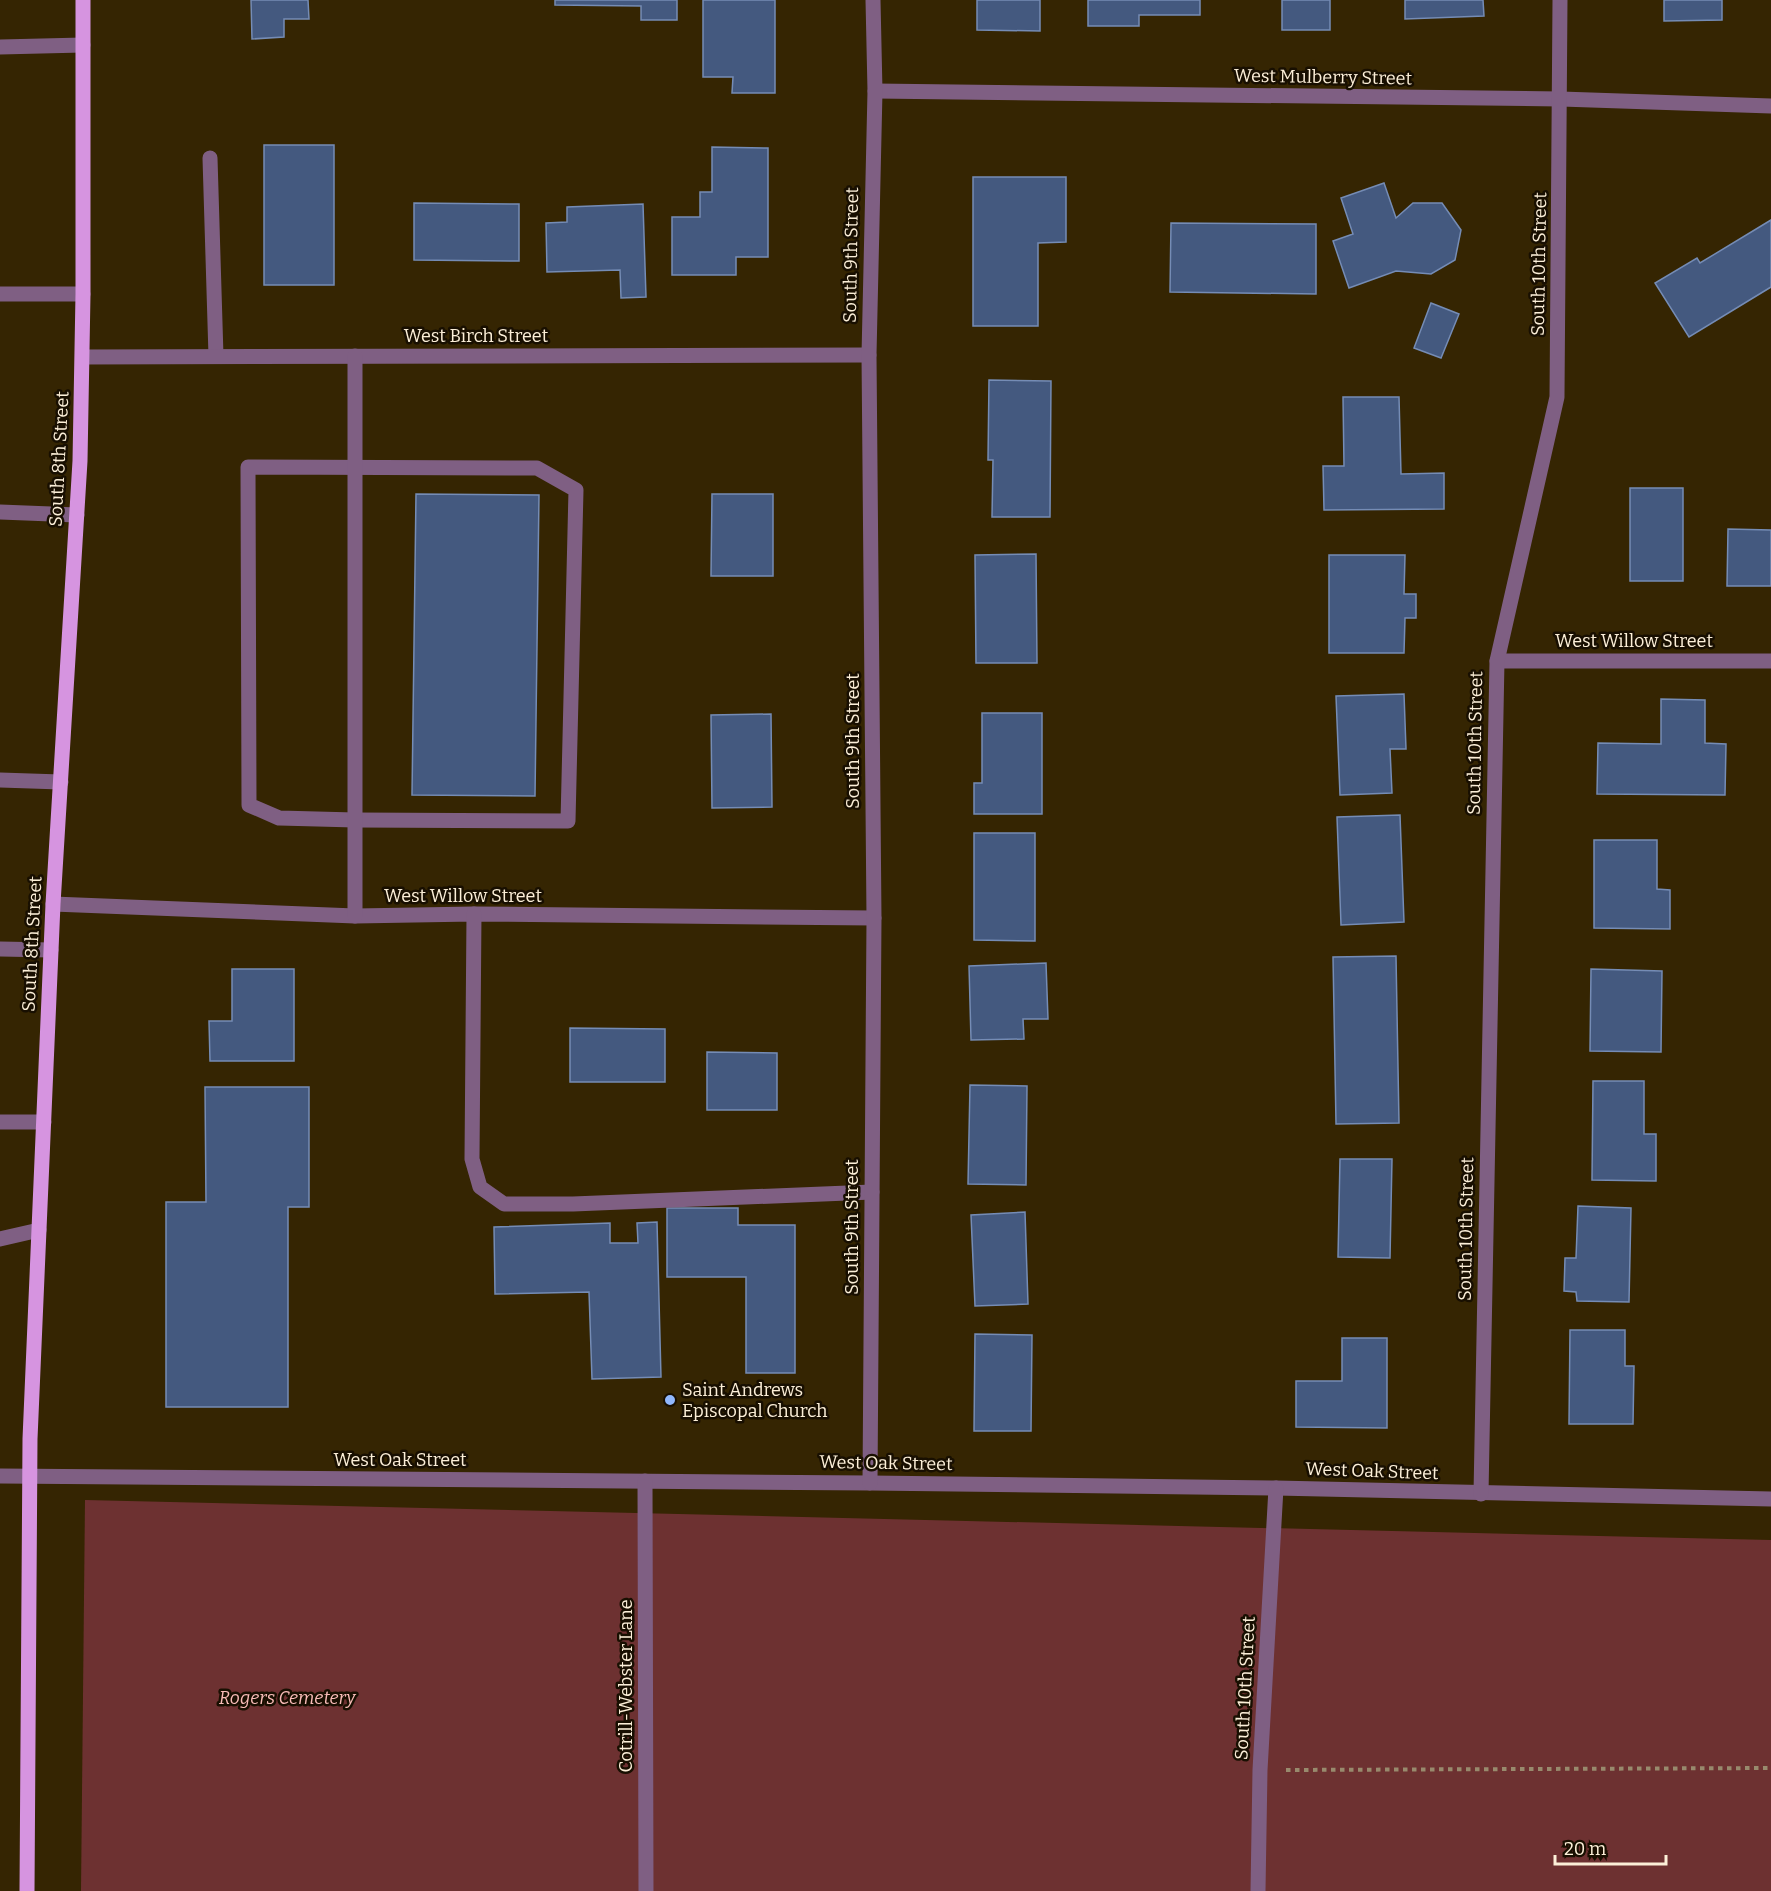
<svg xmlns="http://www.w3.org/2000/svg" width="1771" height="1891" font-family="Bitter,serif">
	<style>
		.green { fill: #6d3131 }
		.building { fill: #44597f; stroke: #758cb5; stroke-width: 1.5 }
		.lines { fill: none; stroke-linecap: round; stroke-linejoin: round }
		.path { stroke: #988a6d; stroke-width: 4; stroke-dasharray: 4.5 4.5; stroke-linecap: butt }
		.minor { stroke: #7f5f83; stroke-width: 15 }
		.major { stroke: #d694e0; stroke-width: 15 }
		.poi-dot { fill: #91b8fd; stroke: #180f01; stroke-width: 2 }
		.labels { text-anchor: middle; stroke-width: 5; stroke-linejoin: round; paint-order: stroke }
		.street-label { font-size: 18px; fill: #fcefd8; stroke: #180f01 }
		.poi-label { font-size: 18px; fill: #fcefd8; stroke: #180f01; text-anchor: start }
		.park-label { font-size: 18px; font-style: italic; fill: #f9bcb8; stroke: #180f01 }
	</style>
	<rect width="100%" height="100%" fill="#352502"/>
	<polygon class="green" points="85,1500 1771,1540 1771,1891 81,1891"/>
	<g class="building">
		<polygon points="251,0 308,0 309,19 284,19 284,37 252,39"/>
		<polygon points="555,0 677,0 677,20 641,20 641,6 555,5"/>
		<polygon points="703,0 775,0 775,93 732,93 733,77 703,77"/>
		<polygon points="977,0 1040,0 1040,31 977,30"/>
		<polygon points="1088,0 1200,0 1200,15 1139,15 1139,26 1088,26"/>
		<rect x="1282" y="0" width="48" height="30"/>
		<polygon points="1405,0 1483,0 1484,16 1405,19"/>
		<polygon points="1664,0 1722,0 1722,20 1664,21"/>
		<rect x="264" y="145" width="70" height="140"/>
		<polygon points="712,147 768,148 768,257 736,257 736,275 672,275 672,217 700,217 700,192 712,192"/>
		<polygon points="973,177 1066,177 1066,242 1038,243 1038,326 973,326"/>
		<polygon points="1384,183 1396,218 1413,203 1442,203 1461,230 1455,260 1431,274 1396,271 1349,288 1333,241 1353,234 1341,198"/>
		<polygon points="414,203 519,204 519,261 414,260"/>
		<polygon points="643,204 646,297 621,298 620,270 547,272 546,223 567,222 567,207"/>
		<polygon points="1771,220 1771,287 1689,337 1655,283 1697,258 1700,263"/>
		<polygon points="1171,223 1316,224 1316,294 1170,292"/>
		<polygon points="1431,303 1459,314 1441,358 1414,348"/>
		<polygon points="989,380 1051,381 1050,517 992,517 993,460 988,460"/>
		<polygon points="1343,397 1399,397 1401,474 1444,473 1444,509 1324,510 1323,466 1344,466"/>
		<rect x="1630" y="488" width="53" height="93"/>
		<polygon points="416,494 539,495 535,796 412,795"/>
		<polygon points="712,494 773,494 773,576 711,576"/>
		<polygon points="1728,529 1771,530 1771,586 1727,586"/>
		<polygon points="1036,554 1037,663 976,663 975,555"/>
		<polygon points="1329,555 1405,555 1404,594 1416,594 1416,618 1405,618 1404,653 1329,653"/>
		<polygon points="1404,694 1406,749 1390,749 1392,793 1340,795 1336,696"/>
		<polygon points="1661,699 1705,700 1705,743 1726,744 1725,795 1597,794 1598,743 1661,744"/>
		<polygon points="982,713 1042,713 1042,814 974,814 974,783 982,783"/>
		<polygon points="771,714 772,807 712,808 711,715"/>
		<polygon points="1400,815 1404,922 1341,925 1337,817"/>
		<polygon points="974,833 1035,833 1035,941 974,940"/>
		<polygon points="1594,840 1657,840 1657,889 1670,890 1670,929 1594,928"/>
		<polygon points="1396,956 1399,1123 1336,1124 1333,957"/>
		<polygon points="1046,963 1048,1019 1023,1019 1024,1039 971,1040 969,966"/>
		<polygon points="232,969 294,969 294,1061 210,1061 209,1021 232,1021"/>
		<polygon points="1591,969 1662,971 1661,1052 1590,1051"/>
		<polygon points="570,1028 665,1029 665,1082 570,1082"/>
		<polygon points="707,1052 777,1053 777,1110 707,1110"/>
		<polygon points="1593,1081 1644,1081 1644,1134 1656,1134 1656,1181 1592,1180"/>
		<polygon points="970,1085 1027,1086 1026,1185 968,1184"/>
		<polygon points="205,1087 309,1087 309,1207 288,1207 288,1407 166,1407 166,1202 206,1202"/>
		<polygon points="1340,1159 1392,1159 1390,1258 1338,1257"/>
		<polygon points="1578,1206 1631,1208 1629,1302 1577,1301 1576,1292 1564,1291 1565,1258 1576,1258"/>
		<polygon points="667,1208 738,1208 738,1225 795,1225 795,1373 746,1373 746,1277 667,1277"/>
		<polygon points="1025,1212 1028,1304 975,1306 971,1215"/>
		<polygon points="657,1222 661,1377 592,1379 589,1292 495,1294 494,1227 610,1223 610,1243 638,1243 637,1223"/>
		<polygon points="1570,1330 1625,1330 1625,1366 1634,1366 1633,1424 1569,1424"/>
		<polygon points="975,1334 1032,1335 1031,1431 974,1431"/>
		<polygon points="1342,1338 1387,1338 1387,1428 1296,1427 1296,1381 1342,1381"/>
	</g>
	<g class="lines">
		<polyline class="path" points="1286,1770 1771,1768"/>
		<g class="minor">
			<polyline points="0,47 83,45"/>
			<polyline points="875,91 1561,99 1771,106"/>
			<polyline points="210,158 216,356"/>
			<polyline points="0,294 83,294"/>
			<polyline points="83,357 869,355"/>
			<polygon points="248,467 537,468 576,490 568,821 355,820 279,818 249,805"/>
			<polyline points="0,512 77,515"/>
			<polyline points="1497,661 1771,661"/>
			<polyline points="0,780 61,782"/>
			<polyline points="53,904 355,916 474,914 874,918"/>
			<polyline points="474,914 472,1159 480,1187 504,1204 573,1204 872,1192"/>
			<polyline points="355,916 355,356"/>
			<polyline points="0,949 51,950"/>
			<polyline points="0,1122 44,1122"/>
			<polyline points="0,1239 39,1230"/>
			<polyline points="0,1476 870,1483 1276,1488 1771,1499"/>
			<polyline points="645,1481 646,1891"/>
			<polyline points="870,1483 874,918 869,355 875,91 873,0"/>
			<polyline points="1481,1494 1497,661 1557,397 1560,0"/>
			<polyline points="1258,1891 1260,1770 1276,1488"/>
		</g>
		<polyline class="major" points="27,1891 30,1439 53,904 80,461 83,294 83,0"/>
	</g>
	<circle class="poi-dot" cx="670" cy="1400" r="6"/>
	<g class="labels">
		<g class="street-label">
			<text transform="translate(1323 77) rotate(1)" y="6">West Mulberry Street</text>
			<text transform="translate(851 255) rotate(-89)" y="6">South 9th Street</text>
			<text transform="translate(1539 264) rotate(-89)" y="6">South 10th Street</text>
			<text x="476" y="342">West Birch Street</text>
			<text transform="translate(59 459) rotate(-87)" y="6">South 8th Street</text>
			<text x="1634" y="647">West Willow Street</text>
			<text transform="translate(853 741) rotate(-90)" y="6">South 9th Street</text>
			<text transform="translate(1475 743) rotate(-89)" y="6">South 10th Street</text>
			<text x="463" y="902">West Willow Street</text>
			<text transform="translate(32 944) rotate(-87)" y="6">South 8th Street</text>
			<text transform="translate(852 1227) rotate(-90)" y="6">South 9th Street</text>
			<text transform="translate(1466 1229) rotate(-89)" y="6">South 10th Street</text>
			<text x="400" y="1466">West Oak Street</text>
			<text transform="translate(886 1463) rotate(1)" y="6">West Oak Street</text>
			<text transform="translate(1372 1471) rotate(2)" y="6">West Oak Street</text>
			<text transform="translate(626 1686) rotate(-90)" y="6">Cotrill-Webster Lane</text>
			<text transform="translate(1245 1688) rotate(-87)" y="6">South 10th Street</text>
		</g>
		<g class="poi-label">
			<text x="682" y="1396">Saint Andrews<tspan x="682" dy="21">Episcopal Church</tspan></text>
		</g>
		<g class="park-label">
			<text x="287" y="1704">Rogers Cemetery</text>
		</g>
	</g>
	<path d="M1555 1855v9h111v-9" fill="none" stroke="#fcefd8" stroke-width="3"/>
	<text x="1564" y="1855" font-size="18" fill="#fcefd8" stroke="#180f01" stroke-width="4.5" paint-order="stroke">20 m</text>
</svg>
